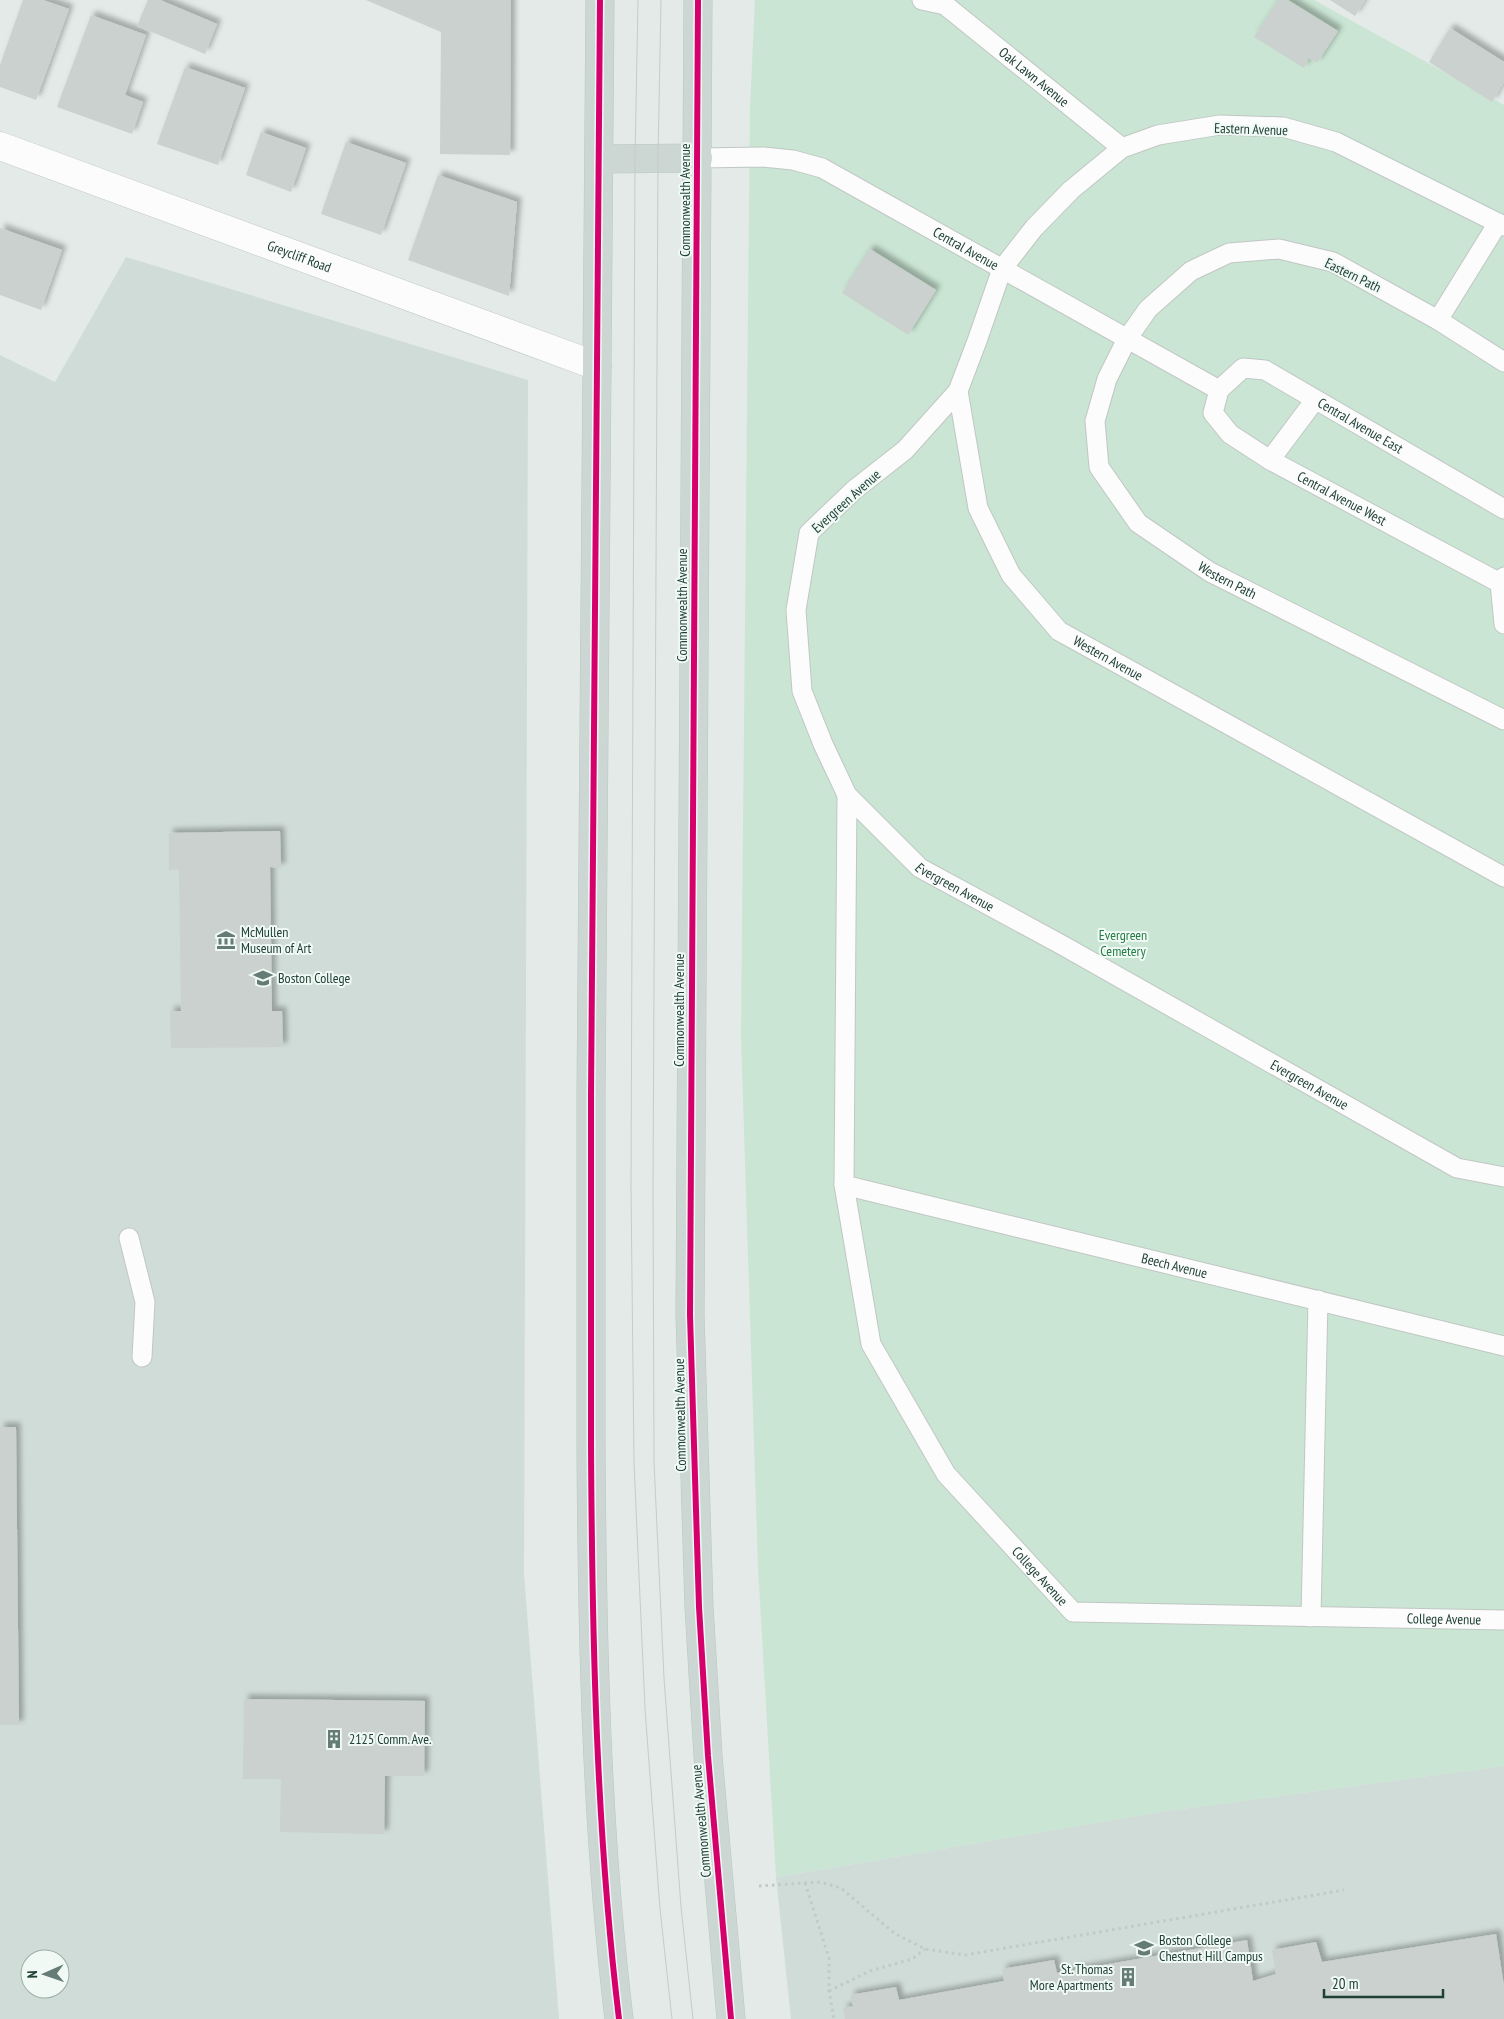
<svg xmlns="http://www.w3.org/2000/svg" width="1504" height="2019" font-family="'PT Sans Narrow',sans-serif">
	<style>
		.built { fill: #d0dcd7; fill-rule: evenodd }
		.green { fill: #cae5d3 }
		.building { fill: #cad1ce; filter: url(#shadow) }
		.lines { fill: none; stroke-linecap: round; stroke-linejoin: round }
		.lane-casing { stroke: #c0c7c4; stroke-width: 21 }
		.street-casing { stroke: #c0c7c4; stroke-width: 29 }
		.primary-casing { stroke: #bbc7c3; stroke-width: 29 }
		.path { stroke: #c0cac7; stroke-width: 3; stroke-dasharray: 2.5 4; stroke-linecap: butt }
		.lane { stroke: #fbfcfb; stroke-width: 19 }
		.street { stroke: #fbfcfb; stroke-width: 28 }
		.primary { stroke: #ccd6d3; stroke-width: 28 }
		.tram { stroke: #c7cbca; stroke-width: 1 }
		.cycleway-casing { stroke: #f1f9f5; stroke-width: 9 }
		.cycleway { stroke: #d6006c; stroke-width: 6 }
		.labels { text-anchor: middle; stroke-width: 4; stroke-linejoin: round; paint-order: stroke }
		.street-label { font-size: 14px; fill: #1f4037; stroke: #f1f9f5 }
		.poi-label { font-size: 14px; fill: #1f4037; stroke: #f1f9f5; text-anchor: start }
		.park-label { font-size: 14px; fill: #247c46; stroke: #f1f9f5 }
	</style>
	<defs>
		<filter id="shadow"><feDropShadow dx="4.5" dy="-4.5" stdDeviation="2.5" flood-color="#0004"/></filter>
	</defs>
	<rect width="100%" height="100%" fill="#e3eae7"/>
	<g class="built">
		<path d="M126 257 528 380 524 1574 559 2019H0V355L55 382ZM30 1959H60V1989H30Z"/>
		<polygon points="1504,1766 1504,2019 791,2019 776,1877 1167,1811"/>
	</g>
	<polygon class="green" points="755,0 1314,0 1504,105 1504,1766 1167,1811 776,1877 758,1567 741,1035 750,108"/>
	<g class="building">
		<polygon points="23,0 43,0 69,9 36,100 0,87 0,65"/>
		<polygon points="148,0 160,0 217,24 205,54 137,26"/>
		<polygon points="366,0 511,0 510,155 440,154 441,32"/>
		<polygon points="1278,0 1288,0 1338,31 1317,63 1309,58 1304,68 1254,37"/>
		<polygon points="1330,0 1365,0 1355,16"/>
		<polygon points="91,15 146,35 125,95 143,102 132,134 57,107"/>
		<polygon points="1450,28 1504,62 1504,82 1492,102 1429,62"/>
		<polygon points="185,67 245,88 218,165 157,144"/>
		<polygon points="261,132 306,148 291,192 246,175"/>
		<polygon points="346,142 406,163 381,235 321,214"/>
		<polygon points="438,175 517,202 509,296 408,260"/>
		<polygon points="0,228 62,250 41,310 0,295"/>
		<polygon points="870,249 936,290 908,335 842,293"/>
		<polygon points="280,831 281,868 270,867 272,1011 282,1011 283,1047 171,1048 170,1011 181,1011 179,869 169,870 169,833"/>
		<polygon points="0,1427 16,1427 19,1725 0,1725"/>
		<polygon points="244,1699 425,1701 424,1776 385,1776 384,1834 280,1832 281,1779 243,1779"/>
		<polygon points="1496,1934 1504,1986 1504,2019 845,2019 843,2008 853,2006 850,1995 896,1987 899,2000 1004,1981 1002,1969 1054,1960 1057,1973 1247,1940 1253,1981 1276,1974 1272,1950 1316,1942 1322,1962"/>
	</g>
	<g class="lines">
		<g class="lane-casing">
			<g id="lane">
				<path id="s1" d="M922 0 945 5 1122 148"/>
				<path id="s2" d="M698 158 763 157 793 160 822 168 1219 390"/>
				<path id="s3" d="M1504 226 1336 142 1283 127 1220 125 1158 135 1122 148 1071 190 1034 228 1002 269 977 341 958 391 978 508 1011 575 1059 631 1504 877"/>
				<polyline points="1438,320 1498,223"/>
				<path id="s4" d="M1504 362 1438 320 1333 262 1279 249 1229 253 1191 271 1148 309 1127 339 1107 379 1095 421 1099 467 1138 523 1210 572 1504 720"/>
				<path id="s5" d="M1219 390 1213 413 1230 434 1270 460 1500 583"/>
				<path id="s6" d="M1219 390 1243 368 1265 370 1504 509"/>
				<path id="s7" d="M958 391 905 450 854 490 809 533 796 610 802 691 823 744 847 795 920 868 1062 945 1457 1168 1504 1177"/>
				<polyline points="1270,460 1315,400"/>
				<polyline points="1504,577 1500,583 1504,624"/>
				<path id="s8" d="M847 795 844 1185 871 1344 946 1474 1073 1612 1504 1620"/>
				<path id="s9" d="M844 1185 1504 1346"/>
				<polyline points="129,1238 145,1302 142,1357"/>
				<polyline points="1311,1617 1318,1300"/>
			</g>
		</g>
		<g class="street-casing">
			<g id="street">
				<path id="s10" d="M0 146 597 366"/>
			</g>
		</g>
		<g class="primary-casing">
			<g id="primary">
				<path d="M600 0C597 365 594 731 591 1096 591 1211 591 1326 591 1441 592 1634 596 1828 619 2019"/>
				<polyline points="698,0 690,1315 699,1607 708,1756 731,2019"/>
				<polyline points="599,159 698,158"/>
			</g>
		</g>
		<g class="path">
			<polyline points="805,1883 829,1958 829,1991 834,2019"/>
			<polyline points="759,1886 820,1882 841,1888 894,1933 925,1949 965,1955 1344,1890"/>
			<polyline points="829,1991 870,1971 912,1959 925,1949"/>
		</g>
		<use href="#lane" class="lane"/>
		<use href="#street" class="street"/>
		<use href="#primary" class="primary"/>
		<g class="tram">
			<polyline points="638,0 635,158 631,1187 634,1463 645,1709 660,1909 672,2019"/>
			<polyline points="661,0 658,158 653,1189 654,1462 664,1678 681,1907 693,2019"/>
		</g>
		<g class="cycleway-casing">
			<g id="cycleway">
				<path d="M600 0C597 365 594 731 591 1096 591 1211 591 1326 591 1441 592 1634 596 1828 619 2019"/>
				<polyline points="698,0 690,1315 699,1607 708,1756 731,2019"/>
			</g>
		</g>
		<use href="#cycleway" class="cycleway"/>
	</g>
	<defs>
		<g id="museum-bare" transform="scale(1.5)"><path d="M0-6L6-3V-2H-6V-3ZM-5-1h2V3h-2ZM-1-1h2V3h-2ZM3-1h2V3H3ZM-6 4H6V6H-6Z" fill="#647c75" stroke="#f1f9f5" stroke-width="2.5" paint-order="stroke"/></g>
		<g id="university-bare" transform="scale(1.5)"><path d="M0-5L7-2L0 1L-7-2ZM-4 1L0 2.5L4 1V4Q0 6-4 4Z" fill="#647c75" stroke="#f1f9f5" stroke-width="2.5" paint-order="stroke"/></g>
		<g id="building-bare" transform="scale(1.5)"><path d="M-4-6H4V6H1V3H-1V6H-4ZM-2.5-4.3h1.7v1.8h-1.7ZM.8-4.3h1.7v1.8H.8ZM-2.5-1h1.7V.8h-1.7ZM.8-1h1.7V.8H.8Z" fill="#647c75" stroke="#f1f9f5" stroke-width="2.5" paint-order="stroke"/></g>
	</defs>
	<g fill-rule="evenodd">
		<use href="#museum-bare" x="226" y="940"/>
		<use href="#university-bare" x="263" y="978"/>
		<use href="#building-bare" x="334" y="1739"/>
		<use href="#university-bare" x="1144" y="1948"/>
		<use href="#building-bare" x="1128" y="1977"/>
	</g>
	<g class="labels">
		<g class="street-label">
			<text dy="5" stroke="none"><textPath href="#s1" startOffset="138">Oak Lawn Avenue</textPath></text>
			<text transform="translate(1251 129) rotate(2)" y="5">Eastern Avenue</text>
			<text transform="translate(685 200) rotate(-90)" y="5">Commonwealth Avenue</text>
			<text dy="5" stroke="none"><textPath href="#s2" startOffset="290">Central Avenue</textPath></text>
			<text dy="5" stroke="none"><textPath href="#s10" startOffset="319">Greycliff Road</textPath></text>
			<text transform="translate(1353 275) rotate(26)" y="5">Eastern Path</text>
			<text dy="5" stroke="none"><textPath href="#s6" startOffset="165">Central Avenue East</textPath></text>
			<text dy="5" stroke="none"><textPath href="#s5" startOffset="180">Central Avenue West</textPath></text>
			<text transform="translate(846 501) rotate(-42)" y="5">Evergreen Avenue</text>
			<text dy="5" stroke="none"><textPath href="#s4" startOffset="749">Western Path</textPath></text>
			<text transform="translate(682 605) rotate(-90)" y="5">Commonwealth Avenue</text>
			<text dy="5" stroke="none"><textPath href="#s3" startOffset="1031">Western Avenue</textPath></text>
			<text dy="5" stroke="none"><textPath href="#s7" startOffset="622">Evergreen Avenue</textPath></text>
			<text transform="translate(679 1010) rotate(-90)" y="5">Commonwealth Avenue</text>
			<text dy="5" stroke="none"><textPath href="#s7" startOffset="1028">Evergreen Avenue</textPath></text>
			<text dy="5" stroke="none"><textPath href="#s9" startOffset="340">Beech Avenue</textPath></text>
			<text transform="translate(680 1415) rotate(-91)" y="5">Commonwealth Avenue</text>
			<text dy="5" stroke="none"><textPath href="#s8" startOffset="840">College Avenue</textPath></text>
			<text dy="5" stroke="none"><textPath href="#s8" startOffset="1260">College Avenue</textPath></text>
			<text transform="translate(701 1821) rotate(-95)" y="5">Commonwealth Avenue</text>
		</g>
		<g class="poi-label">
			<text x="241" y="937">McMullen<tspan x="241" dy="16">Museum of Art</tspan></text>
			<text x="278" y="983">Boston College</text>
			<text x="349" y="1744">2125 Comm. Ave.</text>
			<text x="1159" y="1945">Boston College<tspan x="1159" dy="16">Chestnut Hill Campus</tspan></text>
			<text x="1113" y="1974" text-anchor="end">St. Thomas<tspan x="1113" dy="16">More Apartments</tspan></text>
		</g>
		<g class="park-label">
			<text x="1123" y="940">Evergreen<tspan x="1123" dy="16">Cemetery</tspan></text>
		</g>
	</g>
	<g transform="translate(45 1974) rotate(268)"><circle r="24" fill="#f1f9f5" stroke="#9dafa9"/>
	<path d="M0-4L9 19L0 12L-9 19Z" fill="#647c75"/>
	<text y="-8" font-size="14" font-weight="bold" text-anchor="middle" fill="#1f4037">N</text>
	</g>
	<path d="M1324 1989v8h119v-8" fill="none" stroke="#1f4037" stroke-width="2.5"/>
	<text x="1332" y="1989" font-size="15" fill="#1f4037" stroke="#f1f9f5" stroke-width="4" paint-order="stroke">20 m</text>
</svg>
